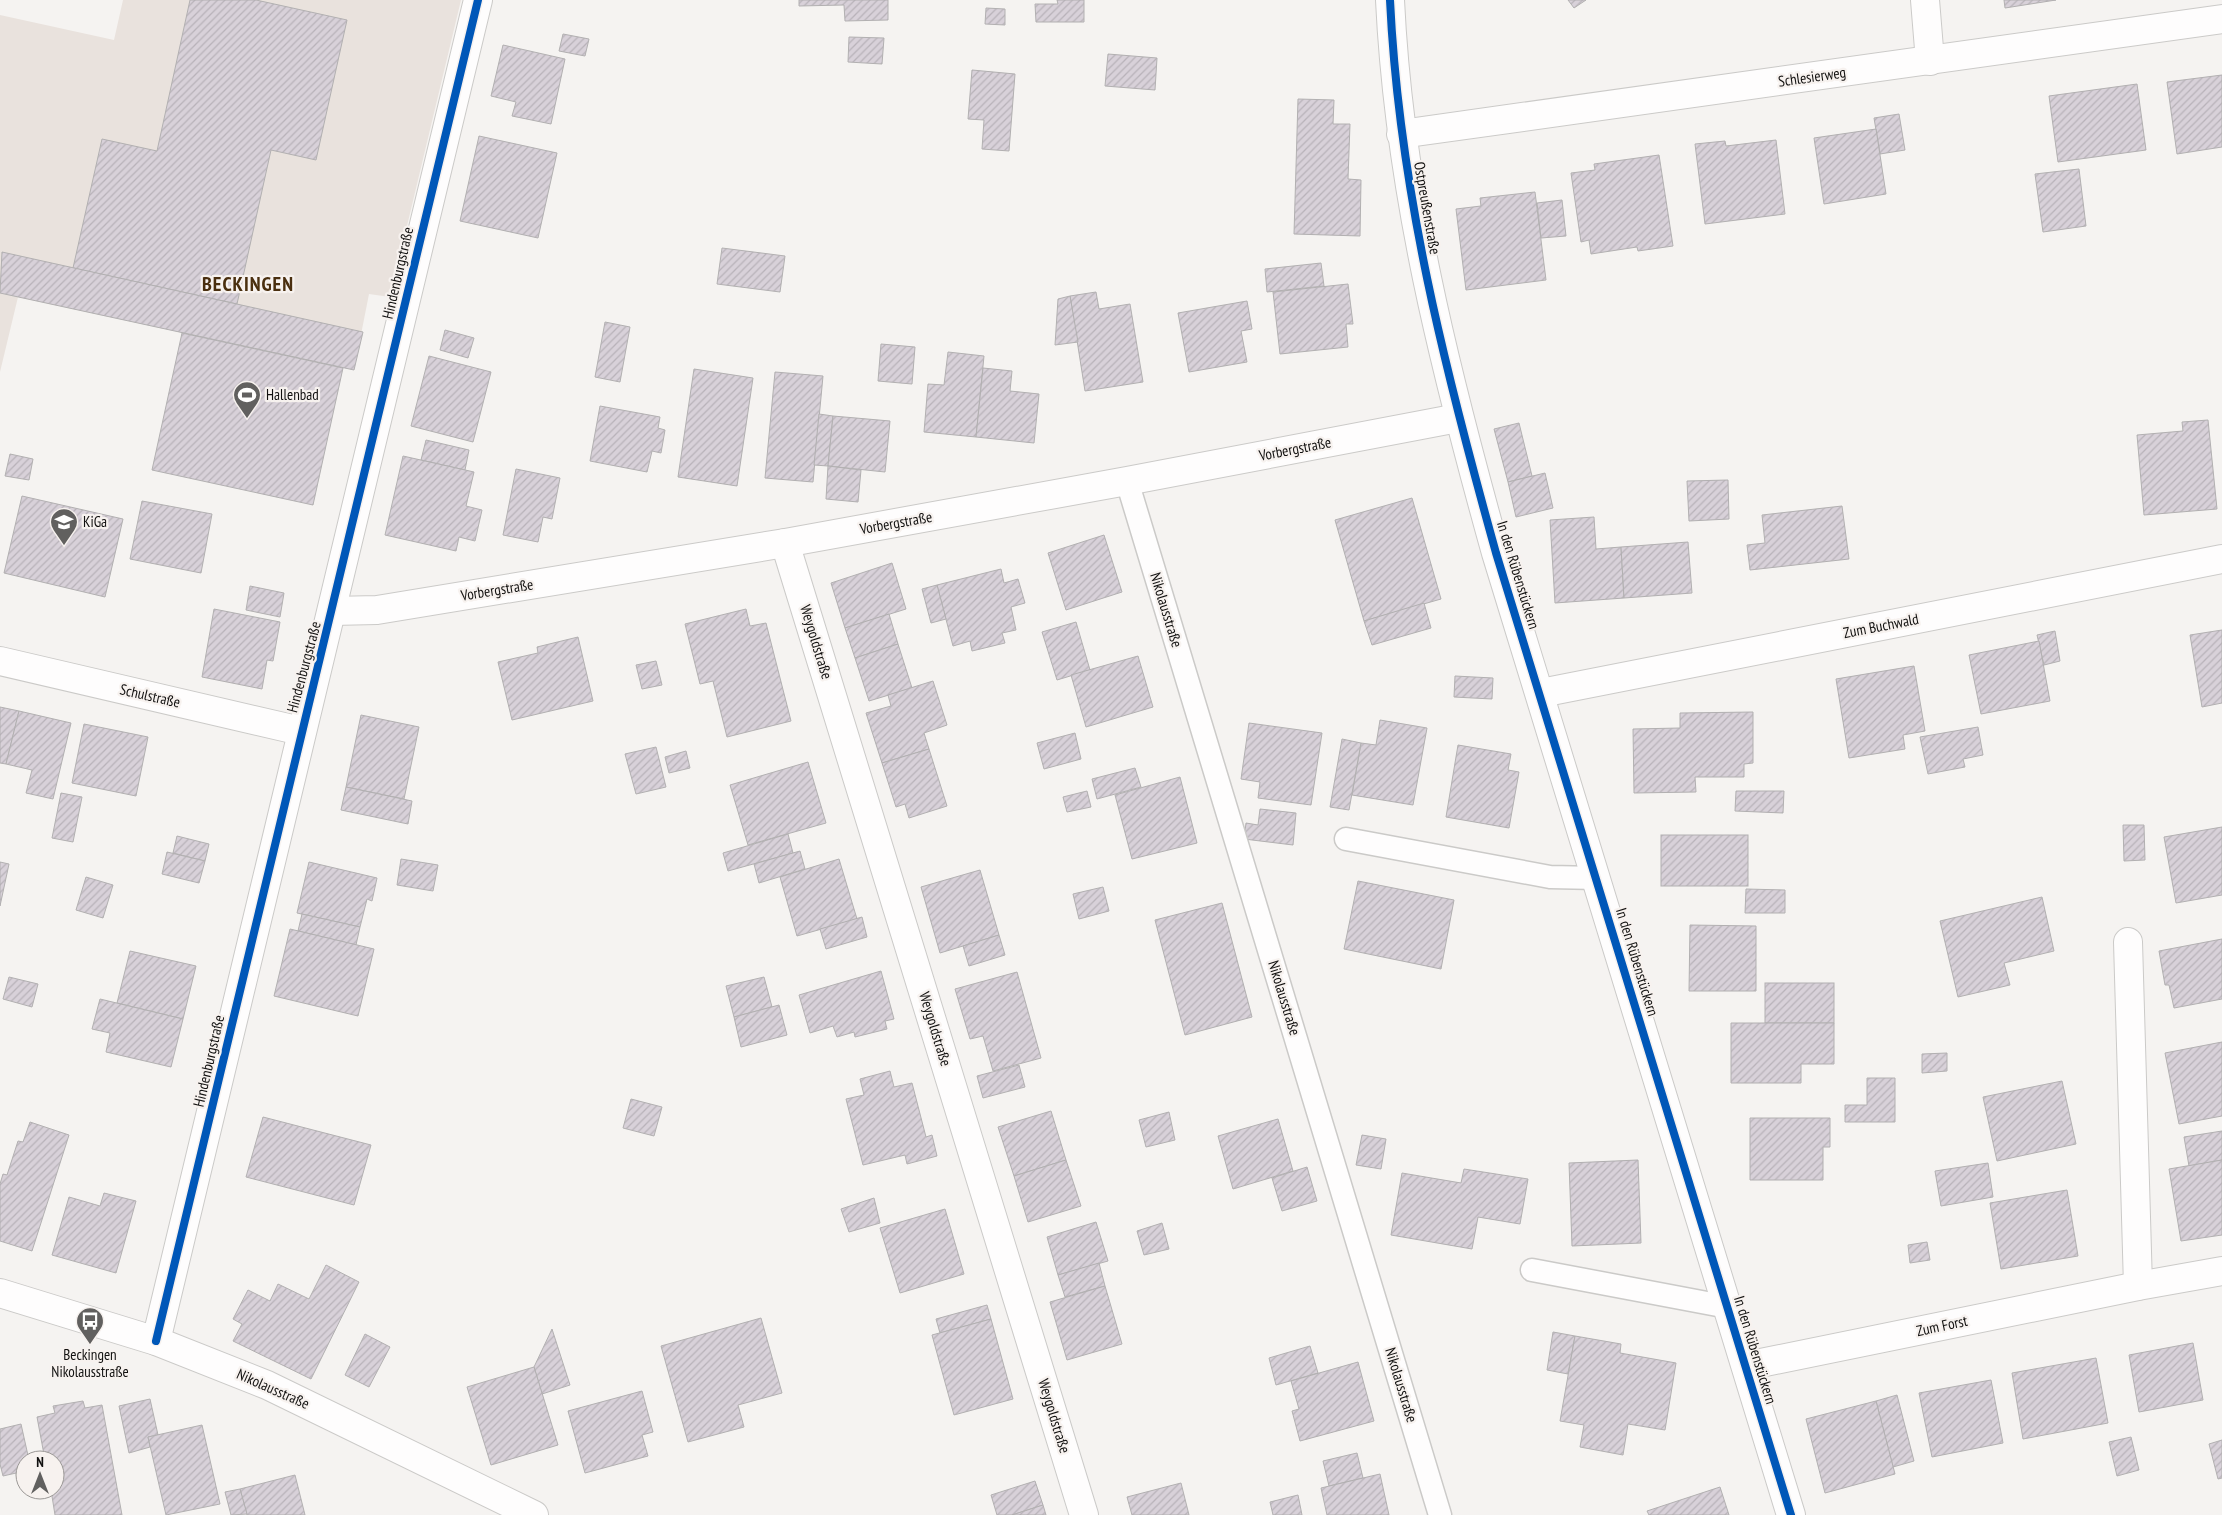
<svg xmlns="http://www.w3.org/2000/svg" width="2222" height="1515" font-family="'PT Sans Narrow',sans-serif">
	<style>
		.built { fill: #e9e2dd }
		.building { fill: url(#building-hatch); stroke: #b2b0b1 }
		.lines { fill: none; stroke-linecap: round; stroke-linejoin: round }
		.service-casing { stroke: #cbcac8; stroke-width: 25 }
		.minor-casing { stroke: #cbcac8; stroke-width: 30 }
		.service { stroke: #fefdfd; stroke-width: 22 }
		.minor { stroke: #fefdfd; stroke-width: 28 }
		.cycleway-casing { stroke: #f7f2ef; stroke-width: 11 }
		.cycleway { stroke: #0057b8; stroke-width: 8 }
		.labels { text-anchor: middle; stroke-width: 4.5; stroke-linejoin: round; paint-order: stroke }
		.street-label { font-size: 15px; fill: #121110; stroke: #f7f2ef }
		.poi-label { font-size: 15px; fill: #121110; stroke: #f7f2ef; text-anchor: start }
		.district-label { font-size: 20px; font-weight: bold; letter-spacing: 1px; fill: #4a2f0f; stroke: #f7f2ef }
	</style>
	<defs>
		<pattern id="building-hatch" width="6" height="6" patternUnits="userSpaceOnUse" patternTransform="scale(1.25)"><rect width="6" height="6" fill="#d8d1d9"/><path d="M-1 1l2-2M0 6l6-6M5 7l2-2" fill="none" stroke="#b8b2b9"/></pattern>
	</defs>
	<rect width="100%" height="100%" fill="#f5f3f1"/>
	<polygon class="built" points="123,0 461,0 390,297 369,294 354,370 18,297 0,372 0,15 114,40"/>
	<g class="building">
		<polygon points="190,0 256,0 347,20 316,160 271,150 237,304 73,268 102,139 157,151"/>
		<polygon points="799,0 888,0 888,20 845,21 844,5 799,6"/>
		<polygon points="1057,0 1084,0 1084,22 1036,22 1035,4 1058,4"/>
		<polygon points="1568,0 1586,0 1574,8"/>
		<polygon points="2004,0 2056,0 2005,8"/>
		<polygon points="986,8 1005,9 1005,25 985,24"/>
		<polygon points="563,34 589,39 585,56 559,51"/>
		<polygon points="849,37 884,38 882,64 848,62"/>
		<polygon points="503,45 565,59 551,124 512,116 516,102 491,96"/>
		<polygon points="1108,54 1157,58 1155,90 1105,86"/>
		<polygon points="972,70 1015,74 1009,151 982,149 984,120 968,119"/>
		<polygon points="2222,75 2222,147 2177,154 2167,82"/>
		<polygon points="2137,84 2146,150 2058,162 2049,96"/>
		<polygon points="1298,99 1334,100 1333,124 1350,124 1348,179 1361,180 1360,236 1294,234"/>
		<polygon points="1899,114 1905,150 1880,154 1874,118"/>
		<polygon points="1876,129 1886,194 1824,204 1814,138"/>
		<polygon points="479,136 557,153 538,238 460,221"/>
		<polygon points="1776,140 1785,214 1705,224 1695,144 1725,141 1726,146"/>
		<polygon points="1659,155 1673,246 1638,251 1637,247 1591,254 1589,240 1581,242 1571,173 1595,170 1594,164"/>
		<polygon points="2079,169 2086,226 2043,232 2035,174"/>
		<polygon points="1535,192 1546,280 1466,290 1456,209 1481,206 1480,198"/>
		<polygon points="1562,200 1566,236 1541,238 1537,203"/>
		<polygon points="722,248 785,256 780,292 717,284"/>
		<polygon points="2,252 363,332 354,370 0,293"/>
		<polygon points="1321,263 1324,286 1267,292 1265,269"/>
		<polygon points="1348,284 1353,324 1346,324 1348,347 1280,354 1273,292"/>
		<polygon points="1096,292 1099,309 1130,304 1143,382 1085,391 1070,296"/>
		<polygon points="1070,296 1078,342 1055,345 1058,299"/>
		<polygon points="1247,301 1252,329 1241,331 1247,362 1189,372 1178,313"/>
		<polygon points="605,322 630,327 620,382 595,377"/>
		<polygon points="445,330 474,338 468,358 440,350"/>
		<polygon points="182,333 343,368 313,505 152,470"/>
		<polygon points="881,344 915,347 912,384 878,381"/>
		<polygon points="948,352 984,356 976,437 924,432 928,384 944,385"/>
		<polygon points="429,356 491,372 473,442 411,426"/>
		<polygon points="983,368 1012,371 1010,391 1039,394 1034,443 976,437"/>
		<polygon points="694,369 753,378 737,486 678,477"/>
		<polygon points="775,372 823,376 813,482 765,478"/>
		<polygon points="600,406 660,417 658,428 665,430 661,453 652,451 647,472 590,461"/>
		<polygon points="819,414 833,416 828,466 814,465"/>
		<polygon points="833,416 890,421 885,472 828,466"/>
		<polygon points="2208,420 2217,509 2144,515 2137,435 2183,431 2182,422"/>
		<polygon points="1519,423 1532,476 1508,482 1494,429"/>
		<polygon points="426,440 469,450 465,470 421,460"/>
		<polygon points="10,454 33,459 29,480 5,476"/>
		<polygon points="403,456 474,472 466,506 482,510 475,541 459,537 456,551 385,535"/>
		<polygon points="828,466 861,470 858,502 826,499"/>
		<polygon points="516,469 560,478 552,519 543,517 538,542 503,535"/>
		<polygon points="1545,473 1553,508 1516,517 1508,482"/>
		<polygon points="1728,480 1729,519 1689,521 1687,481"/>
		<polygon points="22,496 123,519 105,597 4,573"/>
		<polygon points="1412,498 1441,599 1364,621 1335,520"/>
		<polygon points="142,501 212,514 201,573 130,559"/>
		<polygon points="1842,506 1849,559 1750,570 1747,545 1765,543 1762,515"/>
		<polygon points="1594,517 1596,549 1621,547 1624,598 1555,603 1550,520"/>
		<polygon points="1104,535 1122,592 1066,610 1048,553"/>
		<polygon points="1688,542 1692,593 1624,598 1621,547"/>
		<polygon points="892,563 906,609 845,628 831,583"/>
		<polygon points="1001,569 1004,583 1018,579 1025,603 1011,607 1016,630 1002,633 1005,643 972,651 970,641 953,646 937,585"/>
		<polygon points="937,585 946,619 931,623 922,589"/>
		<polygon points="250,586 284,593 280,617 246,610"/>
		<polygon points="1424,603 1431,628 1372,645 1364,621"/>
		<polygon points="214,609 280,622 273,661 267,660 262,689 202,677"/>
		<polygon points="746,609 750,626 766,623 791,721 727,737 713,681 700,684 685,624"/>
		<polygon points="889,614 898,644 855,658 845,628"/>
		<polygon points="1076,622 1090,670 1057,680 1042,632"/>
		<polygon points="2222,630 2222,703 2202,707 2190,635"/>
		<polygon points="2055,631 2060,661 2044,665 2037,635"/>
		<polygon points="578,637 593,701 512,720 498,662 538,653 537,647"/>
		<polygon points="2039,641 2050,701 1981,714 1969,655"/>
		<polygon points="898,644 912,688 869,701 855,658"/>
		<polygon points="1138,656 1153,707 1086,727 1071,675"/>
		<polygon points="656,661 662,685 642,689 636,665"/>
		<polygon points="1914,666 1925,731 1903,735 1905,749 1849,758 1836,679"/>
		<polygon points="1455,676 1493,678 1492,699 1454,697"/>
		<polygon points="933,681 947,725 924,733 929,749 882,763 866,713 891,706 888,695"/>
		<polygon points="0,707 19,711 6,764 0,763"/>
		<polygon points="19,711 71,723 53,799 26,793 32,770 6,764"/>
		<polygon points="1753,712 1753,763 1744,764 1744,777 1695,777 1696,792 1634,793 1633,729 1680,728 1680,713"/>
		<polygon points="361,715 419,727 404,799 346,787"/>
		<polygon points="1380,720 1427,728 1413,805 1352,795 1361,743 1376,745"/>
		<polygon points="1249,723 1322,733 1311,805 1258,798 1260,782 1241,779"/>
		<polygon points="84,724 148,737 136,796 72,783"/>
		<polygon points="1978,727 1983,755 1963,759 1965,767 1928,774 1920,737"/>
		<polygon points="1075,733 1081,759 1044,769 1037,743"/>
		<polygon points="1342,739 1361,743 1349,810 1330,807"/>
		<polygon points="1458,745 1511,754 1508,770 1519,772 1509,828 1446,817"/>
		<polygon points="656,747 666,787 636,794 625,754"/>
		<polygon points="929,749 947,806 909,818 905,804 896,807 882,763"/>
		<polygon points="686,751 690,768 669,773 665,757"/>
		<polygon points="808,762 826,823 748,845 730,785"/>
		<polygon points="1135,768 1141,787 1097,799 1092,779"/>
		<polygon points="1180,777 1197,843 1132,859 1115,795"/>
		<polygon points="346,787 412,801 408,824 341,810"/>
		<polygon points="1087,791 1091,807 1067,812 1063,797"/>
		<polygon points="1736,791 1784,791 1783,813 1735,811"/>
		<polygon points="61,793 82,797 73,842 52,838"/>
		<polygon points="1260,809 1296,813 1293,845 1244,839 1246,823 1258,825"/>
		<polygon points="2123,825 2144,825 2145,860 2124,861"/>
		<polygon points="2222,827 2222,895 2176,903 2164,837"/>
		<polygon points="788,834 793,853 728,871 723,853"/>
		<rect x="1661" y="835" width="87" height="51"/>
		<polygon points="177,836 209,844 205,861 173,853"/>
		<polygon points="800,851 805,869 759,883 754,864"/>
		<polygon points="167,852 205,861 199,883 162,874"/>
		<polygon points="401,859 438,865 433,891 397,885"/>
		<polygon points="839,859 857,919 797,936 780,877"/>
		<polygon points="0,862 9,864 0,906"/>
		<polygon points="309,862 377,878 372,901 367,899 360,927 297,913"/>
		<polygon points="980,870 999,935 940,953 921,887"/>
		<polygon points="86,877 113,885 103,918 76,910"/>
		<polygon points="1358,881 1454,900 1441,969 1344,949"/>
		<polygon points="1103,887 1109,911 1079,919 1073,894"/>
		<polygon points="1746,889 1785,890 1785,913 1745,913"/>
		<polygon points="2042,897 2054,951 2004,963 2010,985 1958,997 1940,921"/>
		<polygon points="1222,903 1252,1017 1185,1035 1155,920"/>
		<polygon points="302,914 360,927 356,945 298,931"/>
		<polygon points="862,917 867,937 826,949 820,929"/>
		<polygon points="1690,925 1756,926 1756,991 1689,991"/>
		<polygon points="290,929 374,949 358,1016 274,996"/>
		<polygon points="999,935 1005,955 969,966 963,946"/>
		<polygon points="2222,939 2222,999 2174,1008 2169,985 2165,985 2159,951"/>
		<polygon points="130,951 196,966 183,1019 117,1003"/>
		<polygon points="881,971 894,1019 885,1021 887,1029 855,1037 854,1032 837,1037 833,1026 810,1033 799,995"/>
		<polygon points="1017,972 1041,1058 993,1071 983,1036 970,1039 955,989"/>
		<polygon points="9,977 38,984 32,1007 3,999"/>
		<polygon points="764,977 772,1007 734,1017 726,986"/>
		<rect x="1765" y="983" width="69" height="40"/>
		<polygon points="100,999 183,1019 171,1067 106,1052 110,1033 92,1029"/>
		<polygon points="779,1005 787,1035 741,1047 734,1017"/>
		<polygon points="1731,1023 1834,1023 1834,1064 1801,1064 1801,1083 1731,1083"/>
		<polygon points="2222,1042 2222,1116 2179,1124 2165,1053"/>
		<polygon points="1947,1053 1947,1071 1922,1073 1922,1054"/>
		<polygon points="1019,1065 1025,1087 983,1098 977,1076"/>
		<polygon points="890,1071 894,1087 912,1083 926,1137 932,1135 937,1156 907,1164 905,1155 863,1165 846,1099 864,1095 860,1079"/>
		<polygon points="1867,1078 1895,1078 1895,1122 1845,1122 1845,1105 1867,1105"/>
		<polygon points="2062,1081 2076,1144 1997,1161 1983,1097"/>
		<polygon points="631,1099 662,1107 654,1136 623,1128"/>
		<polygon points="1051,1111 1066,1160 1014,1176 998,1127"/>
		<polygon points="1169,1112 1175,1140 1146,1147 1139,1120"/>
		<polygon points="263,1117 371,1145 354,1205 246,1177"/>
		<polygon points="1750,1118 1830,1118 1830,1147 1823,1147 1823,1180 1750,1180"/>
		<polygon points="1278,1119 1293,1171 1233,1189 1218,1136"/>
		<polygon points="30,1122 69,1135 32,1251 0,1241 0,1184 3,1174 7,1175 18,1141 23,1142"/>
		<polygon points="2222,1131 2222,1160 2189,1166 2184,1137"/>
		<polygon points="1362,1135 1386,1139 1381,1169 1356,1165"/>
		<polygon points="1066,1160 1081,1206 1028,1222 1014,1176"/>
		<polygon points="1638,1160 1641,1243 1572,1246 1569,1163"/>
		<polygon points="2222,1160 2222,1235 2181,1241 2169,1169"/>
		<polygon points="1988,1163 1993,1197 1941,1206 1935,1171"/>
		<polygon points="1307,1167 1317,1201 1282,1211 1272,1178"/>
		<polygon points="1464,1169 1528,1179 1520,1224 1478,1217 1472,1249 1391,1235 1402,1173 1461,1183"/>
		<polygon points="2067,1190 2078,1256 2001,1269 1990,1203"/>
		<polygon points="104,1193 136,1201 116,1273 52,1255 69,1197 100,1206"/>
		<polygon points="874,1198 880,1223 849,1232 841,1209"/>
		<polygon points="945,1209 964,1274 900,1293 880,1228"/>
		<polygon points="1096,1222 1108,1261 1058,1275 1047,1237"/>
		<polygon points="1162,1223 1169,1249 1144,1255 1137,1231"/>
		<polygon points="1927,1242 1930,1260 1910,1263 1908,1245"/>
		<polygon points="1099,1263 1105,1286 1065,1297 1058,1275"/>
		<polygon points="326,1265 359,1282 311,1379 233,1341 242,1324 233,1319 248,1290 270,1301 278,1284 309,1299"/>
		<polygon points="1105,1286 1122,1344 1067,1360 1050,1302"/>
		<polygon points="987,1305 991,1319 940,1333 936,1319"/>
		<polygon points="761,1318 782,1393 738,1405 744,1427 688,1442 661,1346"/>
		<polygon points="991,1319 1013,1399 954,1415 932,1335"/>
		<polygon points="552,1329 570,1385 542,1394 534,1367"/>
		<polygon points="1553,1332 1575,1336 1568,1374 1547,1370"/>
		<polygon points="365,1334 390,1347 369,1387 345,1375"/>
		<polygon points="1575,1336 1621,1344 1620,1353 1676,1363 1665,1430 1628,1424 1623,1455 1580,1447 1584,1425 1560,1421"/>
		<polygon points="2193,1343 2203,1400 2139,1412 2129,1355"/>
		<polygon points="1310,1346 1318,1373 1276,1385 1269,1358"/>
		<polygon points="2096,1358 2108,1423 2023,1439 2012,1373"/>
		<polygon points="1358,1362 1374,1421 1300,1441 1292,1411 1299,1409 1291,1381"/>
		<polygon points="534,1367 558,1445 491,1465 467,1387"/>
		<polygon points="1991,1380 2003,1443 1932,1457 1919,1393"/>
		<polygon points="642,1391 653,1432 642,1435 648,1456 585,1473 568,1411"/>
		<polygon points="1897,1395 1914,1461 1893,1467 1876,1401"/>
		<polygon points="150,1399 158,1435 148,1437 150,1447 129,1453 119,1406"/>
		<polygon points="83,1401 85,1408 102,1405 122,1515 55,1515 51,1490 55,1490 55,1460 45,1460 37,1417 55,1413 53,1406"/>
		<polygon points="1876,1401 1895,1474 1825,1493 1806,1419"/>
		<polygon points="21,1424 29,1460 25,1460 25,1471 3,1476 0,1464 0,1429"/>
		<polygon points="202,1425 220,1504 166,1515 148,1437"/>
		<polygon points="2131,1437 2139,1470 2117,1476 2109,1442"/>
		<polygon points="2222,1440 2222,1478 2218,1479 2209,1444"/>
		<polygon points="1357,1453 1363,1478 1329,1486 1323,1461"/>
		<polygon points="1380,1474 1389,1515 1327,1515 1321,1488"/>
		<polygon points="295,1475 305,1515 247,1515 240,1489"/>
		<polygon points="1035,1481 1043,1505 1012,1515 997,1515 991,1495"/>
		<polygon points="1181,1483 1189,1515 1132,1515 1127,1497"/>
		<polygon points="1720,1487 1729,1515 1649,1515 1647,1511"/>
		<polygon points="240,1489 247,1514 231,1515 225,1492"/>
		<polygon points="1298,1495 1302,1515 1273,1515 1270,1502"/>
		<polygon points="1043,1505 1046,1515 1012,1515"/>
	</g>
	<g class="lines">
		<g class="service-casing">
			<g id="service">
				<polyline points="1127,481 1440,1515"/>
				<polyline points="1346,839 1550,877 1597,878"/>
				<polyline points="1532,1270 1728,1307"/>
			</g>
		</g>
		<g class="minor-casing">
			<g id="minor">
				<path d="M1390 0C1399 190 1445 370 1496 553L1791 1515"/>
				<polyline points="1925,0 1930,61"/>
				<polyline points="1401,134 2222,19"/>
				<polyline points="785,543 1084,1515"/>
				<polyline points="332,611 377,610 785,543 1127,481 1458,418"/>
				<polyline points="0,661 301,731"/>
				<polyline points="1541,693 2222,559"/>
				<polyline points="2128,942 2138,1286"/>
				<polyline points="0,1293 156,1341 267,1385 534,1515"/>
				<path d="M156 1341C262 893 371 447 478 0"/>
				<polyline points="1746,1366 2138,1286 2222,1271"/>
			</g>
		</g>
		<use href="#service" class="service"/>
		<use href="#minor" class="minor"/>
		<g class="cycleway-casing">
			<g id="cycleway">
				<path d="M1390 0C1399 190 1445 370 1496 553L1791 1515"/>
				<path d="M156 1341C262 893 371 447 478 0"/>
			</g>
		</g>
		<use href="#cycleway" class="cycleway"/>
	</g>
	<defs>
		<g id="stadium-pin" transform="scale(1.4375)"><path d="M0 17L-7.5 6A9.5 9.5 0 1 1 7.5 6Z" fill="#61605f" stroke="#f7f2ef"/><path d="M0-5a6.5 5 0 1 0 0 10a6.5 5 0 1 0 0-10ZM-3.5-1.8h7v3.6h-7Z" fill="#fff"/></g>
		<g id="school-pin" transform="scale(1.4375)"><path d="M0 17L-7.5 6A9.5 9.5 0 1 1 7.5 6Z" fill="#61605f" stroke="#f7f2ef"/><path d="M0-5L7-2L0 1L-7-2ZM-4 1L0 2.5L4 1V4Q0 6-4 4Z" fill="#fff"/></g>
		<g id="bus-pin" transform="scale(1.4375)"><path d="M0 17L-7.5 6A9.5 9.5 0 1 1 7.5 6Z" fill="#61605f" stroke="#f7f2ef"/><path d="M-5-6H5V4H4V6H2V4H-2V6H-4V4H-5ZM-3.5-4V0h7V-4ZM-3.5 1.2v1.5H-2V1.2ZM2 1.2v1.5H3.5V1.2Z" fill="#fff"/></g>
	</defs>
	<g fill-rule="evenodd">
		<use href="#stadium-pin" x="247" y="395"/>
		<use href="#school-pin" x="64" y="522"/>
		<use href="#bus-pin" x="90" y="1321"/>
	</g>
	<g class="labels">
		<g class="street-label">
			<text transform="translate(1812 77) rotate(-8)" y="5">Schlesierweg</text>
			<text transform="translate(1427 208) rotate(80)" y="5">Ostpreußenstraße</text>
			<text transform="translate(398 273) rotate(-77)" y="5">Hindenburgstraße</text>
			<text transform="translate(1295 449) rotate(-11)" y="5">Vorbergstraße</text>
			<text transform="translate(896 523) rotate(-10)" y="5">Vorbergstraße</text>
			<text transform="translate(1518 575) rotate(73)" y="5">In den Rübenstückern</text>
			<text transform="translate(497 590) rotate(-9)" y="5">Vorbergstraße</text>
			<text transform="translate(1166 610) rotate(73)" y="5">Nikolausstraße</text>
			<text transform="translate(1881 626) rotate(-11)" y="5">Zum Buchwald</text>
			<text transform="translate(816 642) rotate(73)" y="5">Weygoldstraße</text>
			<text transform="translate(304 667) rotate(-75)" y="5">Hindenburgstraße</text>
			<text transform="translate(150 696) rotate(13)" y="5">Schulstraße</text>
			<text transform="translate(1637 962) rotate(73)" y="5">In den Rübenstückern</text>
			<text transform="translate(1284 998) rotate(73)" y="5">Nikolausstraße</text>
			<text transform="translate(935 1029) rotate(73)" y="5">Weygoldstraße</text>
			<text transform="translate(209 1061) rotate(-77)" y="5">Hindenburgstraße</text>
			<text transform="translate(1942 1326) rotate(-12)" y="5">Zum Forst</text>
			<text transform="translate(1755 1350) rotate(73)" y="5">In den Rübenstückern</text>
			<text transform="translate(1401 1385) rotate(73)" y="5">Nikolausstraße</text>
			<text transform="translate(273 1389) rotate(24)" y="5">Nikolausstraße</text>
			<text transform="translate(1054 1416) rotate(73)" y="5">Weygoldstraße</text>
		</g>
		<g class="poi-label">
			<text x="266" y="400">Hallenbad</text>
			<text x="83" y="527">KiGa</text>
			<text x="90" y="1360" text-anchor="middle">Beckingen<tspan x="90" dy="17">Nikolausstraße</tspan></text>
		</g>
		<g class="district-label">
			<text x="248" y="291">BECKINGEN</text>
		</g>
	</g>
	<g transform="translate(40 1475)"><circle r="24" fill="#f7f2ef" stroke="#9b9896"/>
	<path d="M0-4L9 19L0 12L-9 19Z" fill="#61605f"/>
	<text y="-8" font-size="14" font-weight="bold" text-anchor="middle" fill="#121110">N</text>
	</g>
</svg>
